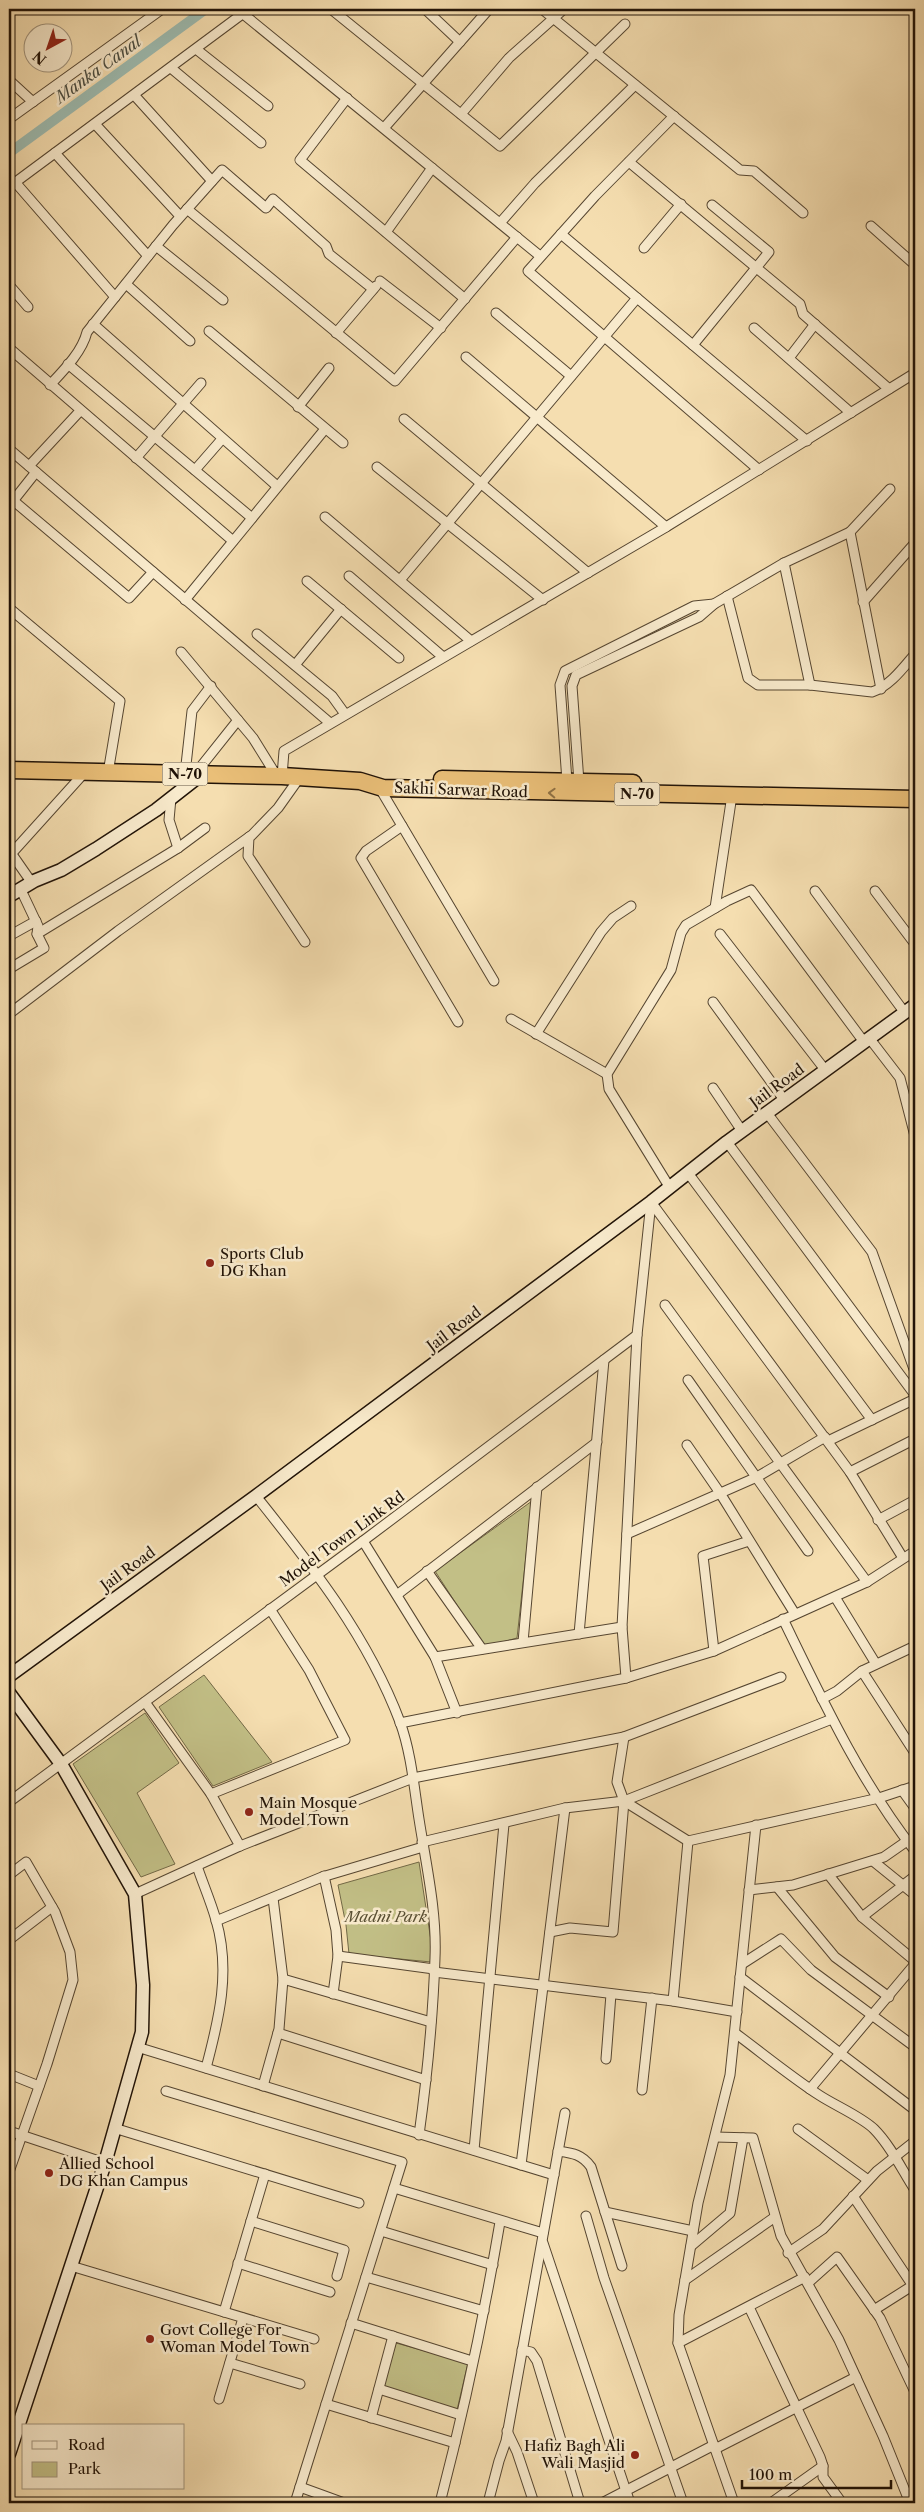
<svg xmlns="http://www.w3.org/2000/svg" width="924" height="2512" font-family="'Libre Caslon Text',serif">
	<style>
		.green { fill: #c2bf86; stroke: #726946 }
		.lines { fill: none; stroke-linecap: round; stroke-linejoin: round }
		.canal { stroke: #9dbbb0; stroke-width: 10 }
		.street-casing { stroke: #564631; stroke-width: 11 }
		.secondary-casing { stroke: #211307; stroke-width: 15 }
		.highway-casing { stroke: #211307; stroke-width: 19 }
		.street { stroke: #f8eacc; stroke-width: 9 }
		.secondary { stroke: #f8eacc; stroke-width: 12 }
		.highway { stroke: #eabf78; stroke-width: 16 }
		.oneway { stroke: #907245 }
		.poi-dot { fill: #8f2418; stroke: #f8eacc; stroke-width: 2 }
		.labels { text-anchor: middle; stroke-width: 5; stroke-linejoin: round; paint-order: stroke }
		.shield { fill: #f8eacc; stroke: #625442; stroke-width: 1 }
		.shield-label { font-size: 14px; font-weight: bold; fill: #211307 }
		.street-label { font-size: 15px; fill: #211307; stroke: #f8eacc }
		.poi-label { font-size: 15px; fill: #211307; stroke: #f8eacc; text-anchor: start }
		.park-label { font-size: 15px; font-style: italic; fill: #594f33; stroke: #f8eacc }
		.water-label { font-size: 16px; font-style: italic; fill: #4c4e42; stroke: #f8eacc }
	</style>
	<rect width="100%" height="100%" fill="#f5deb0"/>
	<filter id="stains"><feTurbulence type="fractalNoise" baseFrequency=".004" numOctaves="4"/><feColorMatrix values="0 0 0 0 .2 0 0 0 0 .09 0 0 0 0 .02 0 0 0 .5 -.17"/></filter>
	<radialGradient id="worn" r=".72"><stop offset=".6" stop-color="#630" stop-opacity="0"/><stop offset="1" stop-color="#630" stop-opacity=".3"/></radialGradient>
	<g class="green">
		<polygon points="532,1501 517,1638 484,1647 435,1571"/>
		<polygon points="204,1675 272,1762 213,1786 159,1707"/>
		<polygon points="145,1713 179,1763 137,1793 175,1864 141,1877 73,1764"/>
		<polygon points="419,1862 431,1941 431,1962 349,1954 346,1925 338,1885"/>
		<polygon points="396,2343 468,2363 457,2410 383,2387"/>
	</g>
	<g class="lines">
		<polyline class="canal" points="9,153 206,9"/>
		<g class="street-casing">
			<g id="street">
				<polyline points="331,9 500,146 625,24"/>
				<polyline points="425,9 460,42"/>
				<polyline points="542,9 740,170 754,171 803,213"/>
				<polyline points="242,13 540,256"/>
				<polyline points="196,49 268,106"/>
				<polyline points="171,68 261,143"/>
				<polyline points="9,80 33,102"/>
				<polyline points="135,96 212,181"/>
				<polyline points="347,98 300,160 465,299"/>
				<polyline points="461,114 509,58 564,9"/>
				<polyline points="674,116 595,196 528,271 759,470"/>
				<polyline points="9,119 162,9"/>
				<polyline points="95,124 180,216"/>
				<polyline points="384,128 489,9"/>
				<polyline points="55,153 148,256"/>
				<polyline points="629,162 800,304 803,314 889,389"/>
				<polyline points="15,182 115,297"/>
				<polyline points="9,187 249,9"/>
				<polyline points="187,209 395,381 517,237"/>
				<polyline points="500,223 535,183 635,85"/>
				<polyline points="871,226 915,265"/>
				<polyline points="386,232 432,168"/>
				<polyline points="561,234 807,441"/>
				<polyline points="156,246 223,300"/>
				<polyline points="644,248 681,204"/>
				<polyline points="380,281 441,328"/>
				<polyline points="126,284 190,341"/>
				<polyline points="9,285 28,307"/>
				<polyline points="496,313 571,376"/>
				<polyline points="93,324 277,486"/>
				<polyline points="754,328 851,413"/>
				<polyline points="209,331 343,443"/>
				<polyline points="336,333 376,286"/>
				<polyline points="915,340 915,339"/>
				<polyline points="693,345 769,252 712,205"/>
				<polyline points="9,348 233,541"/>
				<polyline points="466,357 666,527"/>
				<polyline points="789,358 815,324"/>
				<polyline points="68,364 252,518"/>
				<path d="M50 385C64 370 82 352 87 332L173 225 222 170 266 208 273 199 326 246 329 254 373 289"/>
				<polyline points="298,407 329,368"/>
				<polyline points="404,419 588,573"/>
				<polyline points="9,449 330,723"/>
				<polyline points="136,458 201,383"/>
				<polyline points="29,466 80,411"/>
				<polyline points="377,467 543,600"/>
				<polyline points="195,470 222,439"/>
				<polyline points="9,497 129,598 153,572"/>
				<polyline points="13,501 36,472"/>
				<polyline points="325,517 471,641"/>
				<polyline points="850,532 881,689"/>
				<polyline points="784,563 810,685"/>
				<polyline points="349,576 443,657"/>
				<polyline points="400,580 637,298"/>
				<polyline points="307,581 399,658"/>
				<path d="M727 596 748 678 758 685H810L872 692C890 686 903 668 915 654"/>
				<polyline points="185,600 325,429"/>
				<polyline points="863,602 915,543"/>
				<polyline points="9,608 120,701 108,773"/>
				<polyline points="257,634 332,696 345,714"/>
				<polyline points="181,652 253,738 276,775"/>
				<polyline points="295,665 341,609"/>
				<polyline points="185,774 192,711 211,686"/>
				<polyline points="195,774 238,720"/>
				<polyline points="282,776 284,751 666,527 915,373"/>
				<polyline points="567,781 560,685 565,671 694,606 714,604"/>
				<polyline points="579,782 572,686 576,675 699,617 714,604 784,563 850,532 890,489"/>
				<polyline points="379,787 494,981"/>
				<polyline points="171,798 169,820 178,848"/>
				<polyline points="402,826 366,851 361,858 458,1022"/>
				<polyline points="249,837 248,856 305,942"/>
				<polyline points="9,850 32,883"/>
				<polyline points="12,853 85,772"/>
				<polyline points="815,891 905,1013"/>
				<polyline points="875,891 915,944"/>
				<polyline points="715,908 732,795"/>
				<polyline points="37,934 178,848 205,828"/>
				<polyline points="720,934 826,1071"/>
				<polyline points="9,936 36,921"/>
				<polyline points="9,969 44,948 37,934 38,926 21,890"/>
				<polyline points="713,1002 785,1101"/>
				<polyline points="9,1014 118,931 252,835 278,808 300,777"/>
				<polyline points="511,1019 607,1074"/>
				<polyline points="536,1034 601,932 613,918 631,906"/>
				<polyline points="870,1039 900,1078 915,1136"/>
				<polyline points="713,1088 742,1131"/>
				<polyline points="767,1113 872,1252 915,1372"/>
				<polyline points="727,1142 915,1395"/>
				<polyline points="688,1173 872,1420"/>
				<polyline points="670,1188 609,1089 607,1074 671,970 681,933 686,925 727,901 751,890 864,1042"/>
				<polyline points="651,1202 850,1472 903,1558"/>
				<polyline points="665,1305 867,1582"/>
				<polyline points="688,1380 808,1551"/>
				<polyline points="828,1441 915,1399"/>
				<polyline points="687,1445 720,1493 795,1614"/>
				<polyline points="850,1472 915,1439"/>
				<path d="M256 1496C312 1566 368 1637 400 1722 411 1752 414 1787 419 1819 426 1864 437 1912 435 1958 433 2017 427 2077 419 2135"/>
				<polyline points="878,1520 915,1500"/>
				<polyline points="627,1534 757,1477 825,1437"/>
				<polyline points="363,1541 435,1657 457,1713"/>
				<polyline points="427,1571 482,1649"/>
				<polyline points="398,1594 597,1442"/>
				<polyline points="835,1597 876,1664"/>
				<path d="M783 1619C822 1699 860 1781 915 1851"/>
				<polyline points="579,1634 604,1360"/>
				<polyline points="523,1642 537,1487"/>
				<polyline points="714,1651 703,1556 749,1541"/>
				<polyline points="435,1657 622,1627"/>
				<polyline points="862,1671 915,1753"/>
				<polyline points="626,1678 714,1651 867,1582 915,1551"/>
				<polyline points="822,1699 837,1691 862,1671 915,1646"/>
				<polyline points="145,1702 211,1794 240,1846"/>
				<polyline points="400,1723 626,1678 622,1627 637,1335 651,1202"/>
				<polyline points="624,1737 781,1677"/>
				<polyline points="902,1790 915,1808"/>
				<polyline points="211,1794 345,1740 309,1670 270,1609"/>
				<polyline points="9,1802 363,1541 637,1335"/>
				<polyline points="422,1842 565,1808 624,1801 832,1719"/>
				<polyline points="873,1861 915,1895"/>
				<path d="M197 1866C203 1884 211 1902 216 1920 231 1971 219 2019 206 2068"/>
				<polyline points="828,1874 862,1917 915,1961"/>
				<polyline points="9,1875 26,1862 55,1912 70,1952 73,1980 47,2064 9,2172"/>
				<polyline points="324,1876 336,1930 338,1956 333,1994"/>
				<polyline points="777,1887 835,1957 889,1997"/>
				<polyline points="749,1890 793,1885 884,1857 907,1841"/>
				<polyline points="135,1894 240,1846 413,1778 624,1737 617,1782 624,1801 688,1841 879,1798 915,1786"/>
				<polyline points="862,1917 915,1876"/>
				<polyline points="216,1921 322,1877 423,1847"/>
				<polyline points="550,1932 570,1928 613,1932 624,1801"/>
				<polyline points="9,1940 52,1907"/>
				<polyline points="338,1956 434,1969"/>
				<polyline points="742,1964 781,1939 811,1970 915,2047"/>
				<polyline points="434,1972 673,2001 737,2012"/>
				<polyline points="740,1977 915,2110"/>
				<polyline points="283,1979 431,2022"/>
				<polyline points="673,2001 688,1841"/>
				<polyline points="278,2033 426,2080"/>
				<path d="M735 2033C762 2053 790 2076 819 2095 834 2105 862 2117 874 2129 891 2146 902 2170 915 2190"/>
				<polyline points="137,2047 554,2175"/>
				<polyline points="606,2059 611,1994"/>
				<polyline points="9,2074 39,2086"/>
				<polyline points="263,2086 279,2029 283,1979 273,1898"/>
				<polyline points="810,2089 915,1964"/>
				<polyline points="642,2090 652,1998"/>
				<polyline points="166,2091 402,2162 295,2503"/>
				<polyline points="114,2128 359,2203"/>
				<polyline points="798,2129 868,2180"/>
				<polyline points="9,2131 105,2163"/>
				<polyline points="715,2137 753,2138 781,2236 839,2340 883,2436 910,2503"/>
				<polyline points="474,2150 504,1824"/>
				<path d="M558 2151C572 2153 582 2154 591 2167L622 2266"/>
				<polyline points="521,2165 565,1808"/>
				<polyline points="394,2188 543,2233"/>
				<polyline points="853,2196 915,2289"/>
				<polyline points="605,2212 693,2231"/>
				<polyline points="586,2216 604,2278 683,2503"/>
				<polyline points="251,2221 344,2250 337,2276"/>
				<polyline points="381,2231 493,2265"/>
				<polyline points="543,2243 630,2503"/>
				<polyline points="691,2246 730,2213 743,2138"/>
				<polyline points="788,2253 823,2229 877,2171 915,2141"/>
				<polyline points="238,2263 330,2292"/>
				<polyline points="71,2266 314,2339"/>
				<polyline points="366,2277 484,2311"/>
				<polyline points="685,2280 775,2217"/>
				<polyline points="808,2283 837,2257 880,2318 915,2392"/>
				<polyline points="749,2307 820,2457 823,2466 823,2477 842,2503"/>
				<polyline points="874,2310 915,2284"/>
				<polyline points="224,2312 265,2174"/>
				<polyline points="351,2323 472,2361"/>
				<polyline points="678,2343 805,2277"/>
				<polyline points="522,2350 531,2352 537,2361 580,2503"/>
				<polyline points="230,2363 300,2384"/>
				<polyline points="379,2389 461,2415"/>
				<polyline points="219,2399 243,2318"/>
				<polyline points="326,2404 455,2443"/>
				<polyline points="371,2418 393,2336"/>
				<polyline points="507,2431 517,2452 534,2503"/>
				<polyline points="715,2449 856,2377"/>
				<polyline points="300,2487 344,2503"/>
				<path d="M440 2503C464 2411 484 2316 500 2222"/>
				<polyline points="488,2503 499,2461 506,2441 565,2113"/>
				<polyline points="602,2503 714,2445"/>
				<polyline points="734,2503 678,2343 679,2315 698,2203 730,2075 756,1825"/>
				<polyline points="771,2503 823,2466"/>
			</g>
		</g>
		<g class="secondary-casing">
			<g id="secondary">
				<polyline points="9,896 34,881 61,870 96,849 156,810 202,774"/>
				<polyline points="9,1676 256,1496 651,1202 727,1142 915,1005"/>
				<polyline points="9,1693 61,1764 135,1894 143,1985 142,2032 105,2163 9,2454"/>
			</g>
		</g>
		<g class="highway-casing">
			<g id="highway">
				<polyline points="9,770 282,776 360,781 383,788 915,799"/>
				<polyline points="442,779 633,783"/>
			</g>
		</g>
		<use href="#street" class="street"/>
		<use href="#secondary" class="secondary"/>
		<use href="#highway" class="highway"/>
	</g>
	<defs><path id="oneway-chevron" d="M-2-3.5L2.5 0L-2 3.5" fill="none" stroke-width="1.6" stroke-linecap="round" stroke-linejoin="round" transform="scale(1.25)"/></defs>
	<use class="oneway" href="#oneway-chevron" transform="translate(552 793) rotate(-178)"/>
	<g class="poi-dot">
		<circle cx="210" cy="1263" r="5"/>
		<circle cx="249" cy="1812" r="5"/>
		<circle cx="49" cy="2173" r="5"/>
		<circle cx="150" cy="2339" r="5"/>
		<circle cx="635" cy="2455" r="5"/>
	</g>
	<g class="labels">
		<g class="shield">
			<rect x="162.5" y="762.5" width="45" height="23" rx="4"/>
			<rect x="614.5" y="782.5" width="45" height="23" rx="4"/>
		</g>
		<g class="shield-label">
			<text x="185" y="779">N-70</text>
			<text x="637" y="799">N-70</text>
		</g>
		<g class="street-label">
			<text transform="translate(461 790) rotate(2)" y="5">Sakhi Sarwar Road</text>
			<text transform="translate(777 1086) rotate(-36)" y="5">Jail Road</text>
			<text transform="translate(454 1329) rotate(-37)" y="5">Jail Road</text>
			<text transform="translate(342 1539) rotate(-36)" y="5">Model Town Link Rd</text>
			<text transform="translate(128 1569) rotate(-36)" y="5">Jail Road</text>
		</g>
		<g class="poi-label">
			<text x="220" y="1259">Sports Club<tspan x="220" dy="17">DG Khan</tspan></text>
			<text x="259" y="1808">Main Mosque<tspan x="259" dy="17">Model Town</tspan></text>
			<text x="59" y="2169">Allied School<tspan x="59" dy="17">DG Khan Campus</tspan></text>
			<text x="160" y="2335">Govt College For<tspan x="160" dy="17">Woman Model Town</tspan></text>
			<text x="625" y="2451" text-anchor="end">Hafiz Bagh Ali<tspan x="625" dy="17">Wali Masjid</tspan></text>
		</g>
		<g class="park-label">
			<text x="386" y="1922">Madni Park</text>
		</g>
		<g class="water-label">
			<text transform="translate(98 69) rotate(-36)" y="6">Manka Canal</text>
		</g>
	</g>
	<rect width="924" height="2512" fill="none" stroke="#f5deb0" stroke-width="30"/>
	<rect x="10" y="10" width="904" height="2492" fill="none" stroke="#211307" stroke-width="2.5"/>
	<rect x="15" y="15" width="894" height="2482" fill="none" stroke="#211307"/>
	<rect x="22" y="2424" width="162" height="65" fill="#f8eacc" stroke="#a2947d"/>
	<rect x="32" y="2441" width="25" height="8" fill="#f8eacc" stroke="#a2947d"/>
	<text x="68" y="2450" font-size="15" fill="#211307">Road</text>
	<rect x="32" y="2462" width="25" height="15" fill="#c2bf86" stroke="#a2947d"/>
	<text x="68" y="2474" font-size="15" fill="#211307">Park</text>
	<g transform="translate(48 48) rotate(220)"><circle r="24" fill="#f8eacc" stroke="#a2947d"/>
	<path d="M0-4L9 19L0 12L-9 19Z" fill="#8f2418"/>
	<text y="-8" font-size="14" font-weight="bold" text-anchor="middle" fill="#211307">N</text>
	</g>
	<path d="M742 2480v8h149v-8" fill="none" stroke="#211307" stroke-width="2.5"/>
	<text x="749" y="2480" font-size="15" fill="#211307" stroke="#f8eacc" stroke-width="4" paint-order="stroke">100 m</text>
	<rect width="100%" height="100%" filter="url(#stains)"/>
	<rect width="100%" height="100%" fill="url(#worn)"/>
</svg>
